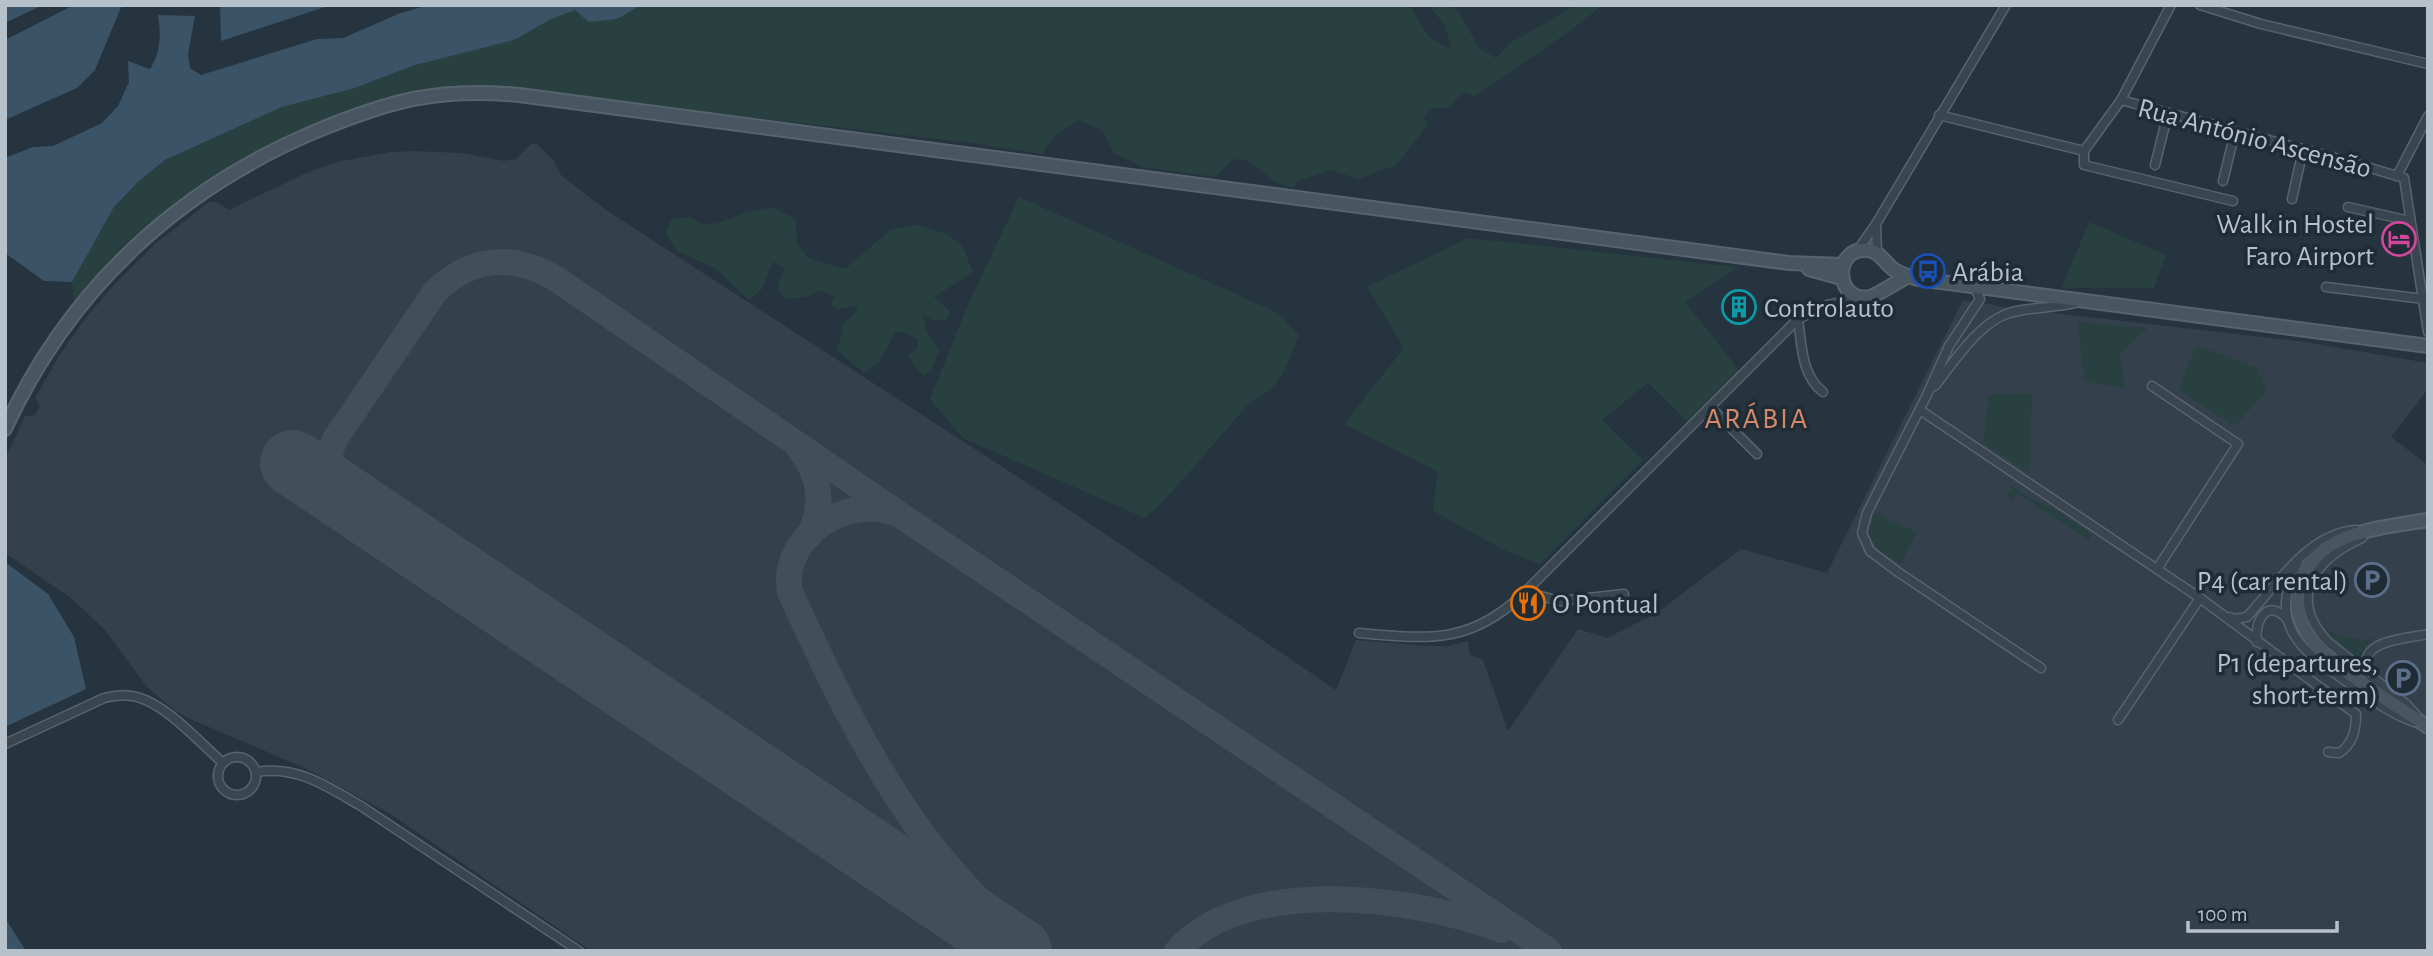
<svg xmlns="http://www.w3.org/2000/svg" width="2433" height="956" font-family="'Alegreya Sans',sans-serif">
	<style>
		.airport { fill: #34414c }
		.green { fill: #284140 }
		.water { fill: #3a5366 }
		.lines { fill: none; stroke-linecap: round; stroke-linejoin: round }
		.taxiway { stroke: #414f5b; stroke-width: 26 }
		.runway { stroke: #414f5b; stroke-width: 66 }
		.street-casing { stroke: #58646d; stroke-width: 11 }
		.secondary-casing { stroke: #58646d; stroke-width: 16 }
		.street { stroke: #3a464f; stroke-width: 8 }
		.secondary { stroke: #485662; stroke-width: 12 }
		.labels { text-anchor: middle; stroke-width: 7; stroke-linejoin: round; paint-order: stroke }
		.street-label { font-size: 28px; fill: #b7c1ca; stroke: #1f2b35 }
		.poi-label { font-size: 28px; fill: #b7c1ca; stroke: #1f2b35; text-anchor: end }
		.neighbourhood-label { font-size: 30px; letter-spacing: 2px; fill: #d38969; stroke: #1f2b35 }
	</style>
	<rect width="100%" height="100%" fill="#263440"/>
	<polygon class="airport" points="532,143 538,145 554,161 561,175 606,210 1092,525 1336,690 1356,640 1428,646 1449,646 1468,641 1470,655 1483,660 1508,731 1578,629 1607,638 1657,613 1741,549 1827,573 1963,300 2018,309 2305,342 2428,363 2428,389 2391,437 2428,465 2428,951 591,951 392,815 309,770 188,718 173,709 147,687 105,630 71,598 5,553 5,459 25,416 35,415 40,406 35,398 59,356 85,319 113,286 155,244 209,202 217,202 229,210 304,174 336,162 391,152 414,151 462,153 504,161 516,159"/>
	<g class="green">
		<polygon points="545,5 1410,5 1429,37 1451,50 1445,25 1428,5 1451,5 1460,14 1479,48 1496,58 1510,43 1576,5 1603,5 1567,33 1475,96 1463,92 1449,107 1430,109 1424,117 1428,125 1396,165 1359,179 1330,170 1298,181 1293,188 1276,182 1249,161 1234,159 1215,177 1143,167 1114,153 1102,130 1079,120 1054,136 1042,154 981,144 476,85 377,101 239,160 125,243 74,301 72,282 114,207 139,181 165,160 282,107 355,88 415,65"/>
		<path d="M1019 197 1278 313 1299 335C1292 353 1284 379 1268 391 1261 397 1252 400 1246 407 1213 444 1182 484 1145 518L963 438 930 399 967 307Z"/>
		<polygon points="772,207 796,219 797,244 808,258 845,269 890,230 916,225 945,233 962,245 973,272 934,297 950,311 946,320 935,321 923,315 926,330 939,350 932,369 923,376 907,356 918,348 918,339 903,332 896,331 879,362 864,373 837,350 844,323 854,315 858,305 837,310 831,305 835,297 821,290 807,297 785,299 778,288 784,268 773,262 762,289 749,300 715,268 677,251 666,234 671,219 689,217 704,225 718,223 742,214"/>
		<polygon points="2089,222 2166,255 2154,288 2062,288"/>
		<polygon points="1468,238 1738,267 1685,302 1740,371 1689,423 1648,383 1602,420 1643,460 1540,564 1504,550 1433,511 1438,472 1344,424 1404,348 1367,287"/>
		<polygon points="2077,322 2148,328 2120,354 2125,388 2085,382"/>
		<polygon points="2197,345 2257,368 2267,391 2235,426 2178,390"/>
		<polygon points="2032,393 2029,473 1983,443 1989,395"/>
		<polygon points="2013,487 2032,499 2056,510 2088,532 2091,535 2089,541 2018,494 2013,500 2007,495"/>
		<path d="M1875 513 1917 532 1901 564C1877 548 1860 544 1875 513Z"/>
		<path d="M2320 623C2337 637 2353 642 2375 638L2366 645 2360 660 2329 634Z"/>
	</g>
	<g class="water">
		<polygon points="5,5 43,5 5,23"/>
		<polygon points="74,5 122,5 95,70 77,88 5,120 5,40"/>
		<polygon points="220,5 331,5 221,41"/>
		<path d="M428 5H641L617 19 589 22 575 10 551 19 514 40 415 65 355 88 282 107 165 160 139 181 114 207 72 282 44 281 5 253V158L33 147 53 146 102 123 118 106 129 82 128 61 150 69C161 52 161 35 158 15L195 16 188 54 190 68 201 75 317 39 343 38 398 14Z"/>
		<polygon points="5,562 48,594 74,637 86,689 5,727"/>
		<polygon points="5,918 26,951 5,951"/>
	</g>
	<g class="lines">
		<g class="taxiway">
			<path d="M800 450C821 476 824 507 809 536"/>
			<path d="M342 496C325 478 326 460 335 439L435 292C471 256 515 253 558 280L906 519 1549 951"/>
			<path d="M892 512C844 496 780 538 790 592 829 677 870 764 927 840 958 880 993 915 1028 951"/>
			<path d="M1177 951C1245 874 1416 897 1501 930"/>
		</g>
		<polyline class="runway" points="293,463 1019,951"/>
		<g class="street-casing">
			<g id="street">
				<polyline points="2200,5 2261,24 2428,64"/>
				<polyline points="2121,100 2171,5"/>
				<polyline points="1939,115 2084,151 2121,100 2350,162 2404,178 2428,332"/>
				<polyline points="2084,151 2084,165 2233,201"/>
				<polyline points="2155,165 2168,113"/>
				<polyline points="2397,176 2428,116"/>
				<polyline points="2223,181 2235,132"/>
				<polyline points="2292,199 2303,150"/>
				<polyline points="2348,207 2410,221"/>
				<polyline points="1876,224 1877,254"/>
				<polyline points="1857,251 1876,224 2006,5"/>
				<polyline points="1974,286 1980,299 1949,346 1926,397 1867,513 1862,533 1870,551 1898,572 2041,668"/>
				<polyline points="2326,287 2424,299"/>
				<path d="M1798 319C1802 345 1801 375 1823 392"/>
				<path d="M1935 386C1952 364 1977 326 2004 315 2026 306 2052 309 2075 303"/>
				<polyline points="2152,386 2238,444 2157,569"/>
				<polyline points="1710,407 1757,454"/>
				<polyline points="1920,410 2200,598 2118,720"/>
				<path d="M2362 538C2315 559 2286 597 2328 642L2406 704 2416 715"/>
				<path d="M2299 560C2265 627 2302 651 2353 686 2373 700 2391 714 2414 722"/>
				<polyline points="1525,592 1560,601 1624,594"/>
				<path d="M2200 598 2356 714C2356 730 2353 744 2339 753L2328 752"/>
				<path d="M2230 617 2235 619 2247 617C2277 584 2309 533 2356 530"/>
				<path d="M1359 633C1429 639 1471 645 1525 592L1798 319 1827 305 1859 298"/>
				<path d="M2257 642C2254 621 2267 597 2287 619"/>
				<path d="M2371 677C2350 640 2406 639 2428 634"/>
				<path d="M5 744 104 698C115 695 126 694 137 697 167 705 199 742 223 763"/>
				<circle cx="237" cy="776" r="19"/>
				<path d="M256 772C297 765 326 786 361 806L579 951"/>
			</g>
		</g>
		<g class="secondary-casing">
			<g id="secondary">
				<polyline points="1809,269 1841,278"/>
				<path d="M1908 276C1899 281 1877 295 1870 297 1835 304 1832 247 1867 250 1880 251 1884 262 1893 269 1900 274 1910 277 1918 279L2428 346"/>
				<path d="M5 429C68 291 175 191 314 132 389 101 437 87 519 95L1789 263 1843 265"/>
				<path d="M2428 520C2379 528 2309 532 2298 592 2295 612 2303 630 2316 645 2346 676 2392 702 2428 727"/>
			</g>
		</g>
		<use href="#street" class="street"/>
		<use href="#secondary" class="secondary"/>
	</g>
	<defs>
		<g id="hotel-ring" transform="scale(1.75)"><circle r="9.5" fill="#1f2b35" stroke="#d1479c" stroke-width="1.5"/><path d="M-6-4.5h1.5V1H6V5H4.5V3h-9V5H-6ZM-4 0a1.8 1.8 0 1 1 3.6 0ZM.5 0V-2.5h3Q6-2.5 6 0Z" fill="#d1479c"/></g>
		<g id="bus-ring" transform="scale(1.75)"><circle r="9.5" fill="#1f2b35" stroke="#1a4fb4" stroke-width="1.5"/><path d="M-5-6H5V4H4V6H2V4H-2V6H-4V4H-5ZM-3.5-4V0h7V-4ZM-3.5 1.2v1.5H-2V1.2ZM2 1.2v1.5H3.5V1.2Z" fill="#1a4fb4"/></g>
		<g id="building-ring" transform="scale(1.75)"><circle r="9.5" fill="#1f2b35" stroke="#0f9aa8" stroke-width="1.5"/><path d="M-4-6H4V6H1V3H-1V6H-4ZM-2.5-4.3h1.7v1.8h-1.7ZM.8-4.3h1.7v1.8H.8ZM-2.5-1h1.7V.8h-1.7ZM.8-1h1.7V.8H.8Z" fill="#0f9aa8"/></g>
		<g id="parking-ring" transform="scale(1.75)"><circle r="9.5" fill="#1f2b35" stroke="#5c6f8a" stroke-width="1.5"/><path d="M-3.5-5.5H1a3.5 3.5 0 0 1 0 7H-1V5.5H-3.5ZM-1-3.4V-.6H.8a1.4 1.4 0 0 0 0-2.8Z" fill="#5c6f8a"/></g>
		<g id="restaurant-ring" transform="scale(1.75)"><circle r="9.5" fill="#1f2b35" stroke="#e8710a" stroke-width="1.5"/><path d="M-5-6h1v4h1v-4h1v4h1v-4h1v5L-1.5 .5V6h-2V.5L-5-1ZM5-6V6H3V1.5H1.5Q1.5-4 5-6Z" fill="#e8710a"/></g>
	</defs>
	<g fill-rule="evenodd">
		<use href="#hotel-ring" x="2399" y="239"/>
		<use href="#bus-ring" x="1928" y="271"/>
		<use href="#building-ring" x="1739" y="307"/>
		<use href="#parking-ring" x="2372" y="580"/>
		<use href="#restaurant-ring" x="1528" y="603"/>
		<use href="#parking-ring" x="2403" y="678"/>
	</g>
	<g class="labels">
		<g class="street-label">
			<text transform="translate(2255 137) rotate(15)" y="10">Rua António Ascensão</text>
		</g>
		<g class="poi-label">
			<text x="2374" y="233">Walk in Hostel<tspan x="2374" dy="32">Faro Airport</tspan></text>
			<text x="1952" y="281" text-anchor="start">Arábia</text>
			<text x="1764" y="317" text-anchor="start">Controlauto</text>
			<text x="2348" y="590">P4 (car rental)</text>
			<text x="1552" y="613" text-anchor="start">O Pontual</text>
			<text x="2378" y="672">P1 (departures,<tspan x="2378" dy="32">short-term)</tspan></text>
		</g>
		<g class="neighbourhood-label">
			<text x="1757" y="428">ARÁBIA</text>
		</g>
	</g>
	<rect width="2433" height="956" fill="none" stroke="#b7c1ca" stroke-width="14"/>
	<path d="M2188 921v10h149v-10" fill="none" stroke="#b7c1ca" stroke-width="3.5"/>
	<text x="2198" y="921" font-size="21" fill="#b7c1ca" stroke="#1f2b35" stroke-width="5" paint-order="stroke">100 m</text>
</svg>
